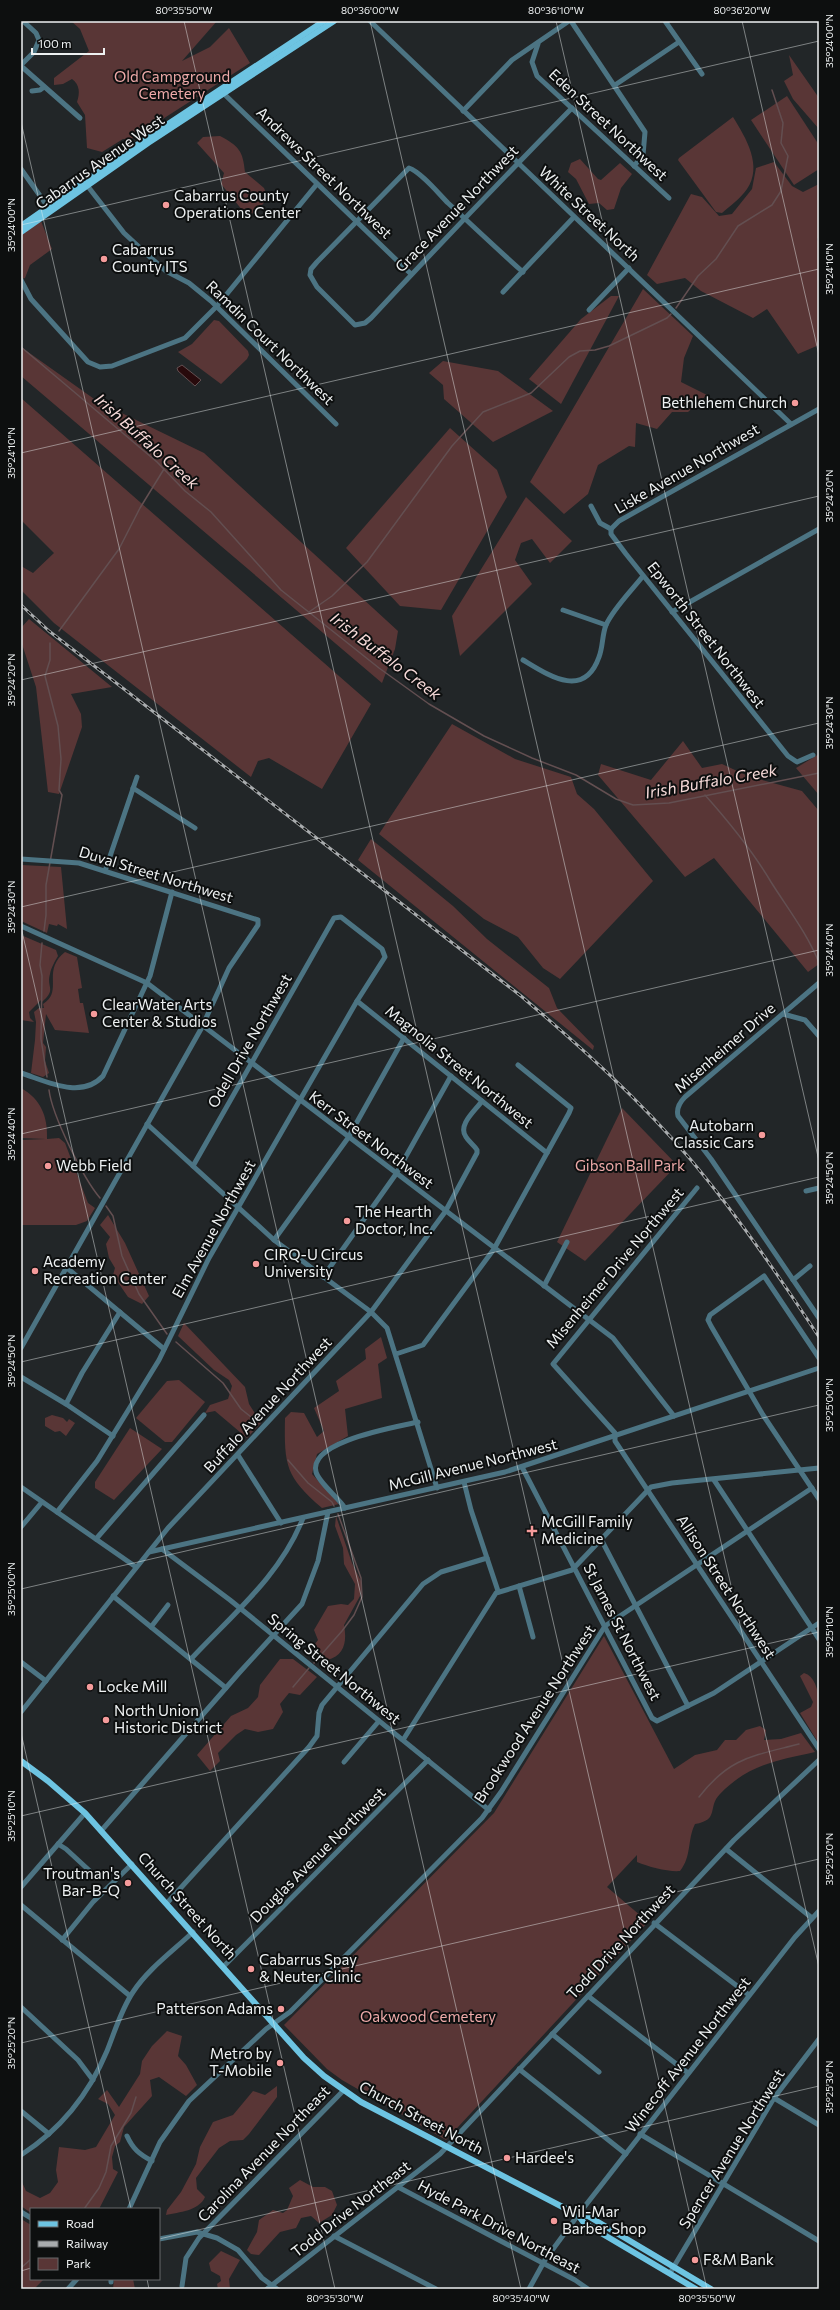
<svg xmlns="http://www.w3.org/2000/svg" width="840" height="2310" font-family="Commissioner,sans-serif">
	<style>
		.green { fill: #593636 }
		.water { fill: #280a0c; stroke: #634f51 }
		.lines { fill: none; stroke-linecap: round; stroke-linejoin: round }
		.stream { stroke: #634f51; stroke-width: 1.5 }
		.minor { stroke: #4c7483; stroke-width: 5 }
		.major { stroke: #6dc4e2; stroke-width: 6 }
		.rail-casing { stroke: #a9acae; stroke-width: 3 }
		.rail { stroke: #0d0f0f; stroke-width: 1.5; stroke-dasharray: 4.5; stroke-linecap: butt }
		.ticks { fill: none; stroke: #eef1f2; stroke-width: 1; stroke-opacity: 0.45 }
		.poi-dot { fill: #f59b9b; stroke: #0d0f0f; stroke-width: 1.5 }
		.labels { text-anchor: middle; stroke-width: 4; stroke-linejoin: round; paint-order: stroke }
		.park-label { font-size: 15px; fill: #eeaaa9; stroke: #0d0f0f }
		.street-label { font-size: 15px; fill: #eef1f2; stroke: #0d0f0f }
		.poi-label { font-size: 15px; fill: #eef1f2; stroke: #0d0f0f; text-anchor: start }
		.water-label { font-size: 16px; font-style: italic; fill: #f8dbda; stroke: #0d0f0f }
		.neatline { fill: none; stroke: #eef1f2; stroke-width: 1.5 }
		.ticks-label { font-size: 10px; text-anchor: middle; fill: #eef1f2 }
	</style>
	<rect width="100%" height="100%" fill="#222628"/>
	<g class="green">
		<path d="M71 21H217L182 61 210 47 229 28 250 63 130 140 123 139 102 152 87 148 85 115 77 102C80 93 80 85 72 79L63 84 54 85V78L89 51 80 29Z"/>
		<polygon points="789,55 819,98 819,129 793,99 784,81 793,75"/>
		<polygon points="787,96 819,145 819,169 794,185 751,120"/>
		<path d="M733 117C746 138 763 166 747 189 741 198 730 206 722 213L716 212 678 160 679 158Z"/>
		<path d="M220 136C239 146 243 151 245 172L264 188 268 198 257 211 247 216 221 184 224 173 197 143 203 137Z"/>
		<polygon points="580,159 598,179 601,180 620,163 632,174 621,188 614,209 607,210 599,203 589,204 576,179 568,172 571,163"/>
		<polygon points="774,162 792,186 803,192 819,184 819,237 817,239 819,244 819,345 798,354 767,309 753,318 701,291 685,278 657,284 647,275 691,194 702,197 719,216 732,214 752,189 756,168"/>
		<polygon points="41,221 52,249 30,265 25,278 22,279 21,235"/>
		<polygon points="643,289 693,336 684,358 681,382 707,395 688,412 672,412 657,429 636,423 635,447 629,446 598,465 588,494 564,514 530,482"/>
		<polygon points="611,296 619,296 561,404 529,379 581,319"/>
		<polygon points="214,320 219,321 248,351 249,355 247,359 221,384 178,352 192,344"/>
		<polygon points="21,347 97,401 204,453 398,631 395,649 382,683 21,376"/>
		<polygon points="443,361 498,371 553,411 493,442 444,399 443,385 429,373"/>
		<polygon points="21,398 371,704 322,789 269,758 258,761 251,777 54,623 21,590 21,566 33,573 54,553 21,520"/>
		<polygon points="450,428 497,470 507,497 441,610 400,606 346,548"/>
		<polygon points="526,497 572,541 550,563 532,539 521,543 515,560 532,584 460,656 452,616"/>
		<polygon points="29,619 112,687 71,694 81,714 82,727 59,794 48,792 36,687 21,641 21,628"/>
		<polygon points="452,724 515,759 571,777 577,794 594,809 653,881 560,979 543,968 518,937 484,919 379,834"/>
		<polygon points="683,741 702,768 722,764 748,776 802,791 819,811 819,964 808,972 714,858 685,877 598,775 601,764 651,780"/>
		<polygon points="819,754 819,795 796,768"/>
		<polygon points="371,839 453,906 487,939 549,988 557,1008 594,1046 593,1050 358,860"/>
		<polygon points="22,865 61,867 67,929 58,924 57,926 49,924 47,933 21,921"/>
		<path d="M21 935 56 950 58 956C55 961 51 968 50 974 46 988 57 989 42 1002L41 1000 29 1012 30 1018 34 1022 21 1020Z"/>
		<path d="M65 952 77 957 82 988 78 989 80 1003H83L89 1033 55 1030 46 1014 43 1043 46 1047 45 1061 49 1073 43 1077 31 1073 35 1040 36 1022 34 1012 39 1008H44L43 1004C64 991 41 971 65 952Z"/>
		<path d="M21 1088C41 1099 48 1117 47 1139L59 1138 65 1143 88 1203 95 1208 87 1221 76 1225H21V1140L46 1139 21 1138Z"/>
		<polygon points="622,1108 677,1165 585,1261 557,1242"/>
		<polygon points="108,1215 125,1243 149,1296 142,1304 128,1297 113,1275 115,1268 109,1258 106,1244 110,1237 100,1225"/>
		<polygon points="184,1323 245,1387 249,1404 261,1423 247,1438 215,1411 205,1413 210,1405 228,1399 232,1386 229,1380 214,1370 178,1336"/>
		<path d="M381 1337 387 1358 378 1364 382 1398 345 1409 348 1436 317 1454 312 1474 339 1504 322 1508C286 1477 284 1466 285 1418L291 1412 304 1413 317 1437 324 1431 314 1408 339 1391 336 1381 366 1359 365 1349Z"/>
		<polygon points="179,1380 205,1402 172,1442 165,1442 136,1418 167,1381"/>
		<polygon points="52,1415 63,1418 67,1422 69,1419 75,1423 66,1436 60,1431 55,1432 45,1426 45,1418"/>
		<polygon points="130,1428 162,1449 114,1500 95,1488 95,1482"/>
		<path d="M336 1516 352 1563 362 1583 360 1596 344 1625C347 1641 345 1656 327 1660L311 1649 318 1640 314 1630 328 1606 341 1604 348 1605 354 1599 355 1584 344 1564 343 1548 335 1526Z"/>
		<path d="M604 1636 674 1769 695 1755 717 1750 725 1740H736L746 1730 760 1726 766 1730 764 1740 781 1739 801 1733 815 1752C776 1761 749 1764 720 1794 707 1807 720 1820 695 1824 687 1840 692 1856 680 1871 668 1872 649 1867 637 1862V1855L607 1887 648 1922 446 2140 342 2080 327 2069 284 2025 494 1813Z"/>
		<polygon points="280,1659 293,1659 317,1677 300,1695 289,1693 280,1704 283,1712 273,1729 258,1732 245,1729 236,1735 218,1753 220,1761 210,1771 197,1755 231,1716 248,1708 258,1697 260,1685"/>
		<path d="M804 1673C825 1679 819 1726 819 1744L800 1713 811 1707 813 1702 800 1676Z"/>
		<polygon points="167,2031 182,2036 178,2056 186,2065 197,2085 186,2096 159,2077 150,2080 152,2096 124,2127 120,2142 115,2146 112,2157 113,2169 118,2172 99,2209 31,2209 31,2213 21,2206 21,2180 26,2191 40,2198 50,2193 58,2182 56,2170 59,2147 85,2150 96,2147 115,2115 108,2104 98,2099 107,2090 119,2107 140,2074 142,2061 152,2046"/>
		<path d="M277 2086V2097L249 2134 243 2140 230 2141 219 2148 196 2178 197 2189 205 2197C199 2211 179 2212 166 2215L167 2210 181 2192 196 2164 200 2147 213 2122 233 2115 253 2091 265 2095Z"/>
		<polygon points="300,2180 313,2187 325,2187 332,2191 337,2205 332,2215 319,2223 311,2216 301,2218 296,2228 280,2232 259,2255 251,2254 247,2250 257,2232 259,2220 273,2210 283,2213 287,2210 293,2196 289,2188"/>
		<polygon points="21,2219 31,2225 31,2279 44,2279 34,2289 21,2289"/>
		<polygon points="221,2251 240,2260 229,2279 230,2289 218,2289 217,2284 221,2281 220,2276 211,2271 209,2263"/>
		<polygon points="114,2279 133,2279 135,2289 113,2289"/>
	</g>
	<polygon class="water" points="182,365 201,380 195,386 178,371 177,368"/>
	<g class="lines">
		<g class="stream">
			<polyline points="676,308 698,276 716,259 738,226 772,205 781,191 788,156 781,143 783,123 772,90"/>
			<polyline points="21,347 157,462 185,491 211,512 281,590 379,668 429,704 484,736 532,758 576,775 616,799 633,805 669,803 819,773"/>
			<polyline points="309,612 332,596 367,562 452,446 483,412 531,393 569,357 580,351 595,350 609,346 667,318 671,314"/>
			<polyline points="59,631 119,549 140,508 164,469"/>
			<path d="M705 795C730 823 752 850 771 882 788 909 807 933 819 963"/>
			<polyline points="44,931 46,915 46,885 62,795 59,790 61,759 58,726 45,676 50,660 50,643"/>
			<polyline points="42,943 40,965 42,976 41,1039 47,1077"/>
			<path d="M49 1090C52 1115 83 1178 100 1198"/>
			<polyline points="106,1206 113,1216 122,1256 139,1294 167,1334"/>
			<polyline points="176,1342 223,1383 241,1409 256,1421"/>
			<polyline points="288,1460 308,1483 332,1502 334,1506"/>
			<polyline points="314,1663 342,1631 354,1615 362,1597 361,1578 338,1514"/>
			<polyline points="293,1687 309,1668"/>
			<path d="M699 1797C730 1757 753 1756 799 1744"/>
			<polyline points="84,2209 99,2188 106,2172 111,2146 131,2113 136,2097"/>
			<polyline points="21,2268 31,2259"/>
		</g>
		<g class="minor">
			<polyline points="370,21 791,424"/>
			<polyline points="571,21 645,132 643,155 634,166"/>
			<polyline points="665,21 702,74"/>
			<polyline points="538,44 532,62 537,76 669,198"/>
			<polyline points="21,65 34,52 39,40 36,33 23,21"/>
			<polyline points="21,66 80,118"/>
			<polyline points="615,85 679,42"/>
			<polyline points="32,91 40,90 44,87"/>
			<polyline points="221,91 411,274"/>
			<polyline points="463,111 512,60 569,21"/>
			<polyline points="21,169 48,207"/>
			<polyline points="86,184 124,233 152,259 166,271 189,283 211,301 336,424"/>
			<path d="M523 272C497 249 473 226 448 203 439 194 421 172 409 168L317 262 311 269 310 275 317 287 355 325 365 323 371 318C437 247 504 177 572 108"/>
			<polyline points="21,280 31,299 88,362 100,367 112,366 185,338 217,306 317,184"/>
			<polyline points="503,292 574,217"/>
			<polyline points="589,310 629,268"/>
			<polyline points="591,506 600,523 611,529"/>
			<polyline points="611,529 611,534 626,554 788,756 797,762 813,755"/>
			<polyline points="611,529 619,521 819,409"/>
			<polyline points="563,610 606,625"/>
			<polyline points="672,612 819,529"/>
			<path d="M523 660C548 675 584 700 599 657 603 647 602 635 606 625 613 609 632 590 643 576"/>
			<polyline points="133,788 195,828"/>
			<polyline points="21,859 79,863 258,920 258,925 229,968 201,1029 21,1348"/>
			<polyline points="105,871 137,777"/>
			<polyline points="21,926 147,983 613,1338 674,1416"/>
			<path d="M819 983 685 1097C680 1102 676 1108 678 1116L711 1159 819 1318"/>
			<polyline points="357,1001 547,1153"/>
			<polyline points="783,1014 805,1020 819,1036"/>
			<path d="M21 1073C46 1081 81 1100 103 1076L150 976 172 892"/>
			<polyline points="147,1124 274,1240 371,1312 387,1328 437,1488"/>
			<polyline points="697,1188 553,1364 615,1433 615,1441 819,1749"/>
			<polyline points="806,1191 819,1188"/>
			<polyline points="274,1240 348,1138 404,1038"/>
			<polyline points="67,1268 164,1349"/>
			<polyline points="323,1277 396,1174 451,1076"/>
			<polyline points="793,1280 810,1266"/>
			<polyline points="544,1286 567,1242"/>
			<polyline points="396,1354 423,1345 494,1249 569,1113 571,1108 518,1065"/>
			<polyline points="819,1358 764,1276 710,1315 708,1320 711,1326 763,1415 819,1499"/>
			<polyline points="21,1377 66,1404 113,1436"/>
			<polyline points="66,1404 82,1373 120,1312"/>
			<polyline points="238,1455 281,1523"/>
			<polyline points="522,1467 652,1718 657,1721 714,1693 819,1623"/>
			<polyline points="714,1480 819,1639"/>
			<polyline points="464,1482 471,1510 498,1591"/>
			<polyline points="21,1487 136,1567"/>
			<path d="M345 1508C338 1497 319 1483 316 1472 308 1441 397 1427 418 1422"/>
			<polyline points="57,1512 97,1461 159,1360 209,1258 357,1001 385,957 382,949 341,917 334,918 193,1166"/>
			<polyline points="21,1527 42,1502"/>
			<polyline points="96,1539 204,1415"/>
			<polyline points="602,1541 688,1706"/>
			<polyline points="162,1549 230,1600 489,1810"/>
			<polyline points="149,1552 505,1472 819,1368"/>
			<polyline points="519,1586 533,1637"/>
			<polyline points="113,1596 226,1688"/>
			<polyline points="151,1627 168,1605"/>
			<path d="M191 1659C232 1615 281 1575 303 1518"/>
			<polyline points="21,1662 46,1681"/>
			<path d="M21 1712 168 1528 371 1312 445 1212 477 1153V1150C474 1145 469 1142 466 1137 457 1125 476 1110 482 1101"/>
			<polyline points="403,1740 496,1593 572,1570 651,1487 672,1483 819,1468"/>
			<polyline points="344,1762 379,1721"/>
			<polyline points="101,1831 239,1673 302,1604 318,1561 328,1512"/>
			<polyline points="58,1844 66,1849 92,1873"/>
			<polyline points="726,1849 812,1918"/>
			<polyline points="21,1887 85,1813"/>
			<polyline points="167,1903 309,1747 317,1736 319,1713 322,1705 423,1584 441,1572 487,1558"/>
			<polyline points="21,1905 130,1996"/>
			<polyline points="654,1923 749,1995"/>
			<polyline points="62,1940 93,1902 132,1864"/>
			<polyline points="224,1966 428,1760"/>
			<polyline points="588,1996 688,2073"/>
			<polyline points="21,2007 78,2060 93,2080"/>
			<polyline points="552,2034 599,2072"/>
			<polyline points="519,2069 626,2154"/>
			<polyline points="774,2098 819,2125"/>
			<polyline points="21,2111 49,2134"/>
			<polyline points="640,2134 819,2241"/>
			<path d="M127 2136C133 2149 139 2154 152 2161"/>
			<path d="M21 2155C60 2130 89 2094 107 2051 115 2031 121 2010 133 1992 148 1969 173 1951 193 1932"/>
			<polyline points="398,2187 575,2280 588,2289"/>
			<polyline points="129,2209 160,2142 189,2101 266,2029 290,2012 482,1818 501,1792 605,1626 812,1488"/>
			<polyline points="21,2212 31,2218"/>
			<polyline points="334,2236 436,2289"/>
			<polyline points="159,2239 197,2232 217,2238 238,2250 262,2278 277,2289"/>
			<polyline points="670,2273 774,2098 819,2039"/>
			<polyline points="111,2279 111,2282"/>
			<polyline points="182,2286 186,2258 199,2238 343,2091"/>
			<polyline points="68,2289 77,2279"/>
			<polyline points="267,2289 440,2154 734,1840 819,1760"/>
			<polyline points="529,2289 545,2260 578,2215 795,1937 819,1911"/>
		</g>
		<g class="major">
			<polyline points="21,226 147,138 324,21"/>
			<polyline points="21,232 148,143 334,21"/>
			<polyline points="21,1761 48,1781 85,1813 304,2058 324,2076 361,2102 578,2215 584,2223 696,2289"/>
			<polyline points="578,2215 588,2216 711,2289"/>
		</g>
		<g class="rail-casing">
			<path id="rail" d="M21 605 49 631 521 996C581 1047 640 1100 691 1160 738 1216 779 1276 819 1337"/>
		</g>
		<use href="#rail" class="rail"/>
	</g>
	<path class="ticks" d="M184 21 707 2289M370 21 819 1967M556 21 819 1161M742 21 819 355M21 122 521 2289M21 225 819 41M21 453 819 269M21 680 819 496M21 907 819 723M21 927 335 2289M21 1134 819 950M21 1362 819 1177M21 1589 819 1405M21 1733 131 2209M21 1816 819 1632M21 2043 819 1859M159 2239 819 2086M21 2271 31 2268M147 2279 149 2289"/>
	<g class="poi-dot">
		<circle cx="166" cy="205" r="4"/>
		<circle cx="104" cy="259" r="4"/>
		<circle cx="795" cy="403" r="4"/>
		<circle cx="94" cy="1014" r="4"/>
		<circle cx="762" cy="1135" r="4"/>
		<circle cx="48" cy="1166" r="4"/>
		<circle cx="347" cy="1221" r="4"/>
		<circle cx="256" cy="1264" r="4"/>
		<circle cx="35" cy="1271" r="4"/>
		<path d="M530 1525h4v4h4v4h-4v4h-4v-4h-4v-4h4z"/>
		<circle cx="90" cy="1687" r="4"/>
		<circle cx="106" cy="1720" r="4"/>
		<circle cx="128" cy="1883" r="4"/>
		<circle cx="251" cy="1969" r="4"/>
		<circle cx="281" cy="2009" r="4"/>
		<circle cx="280" cy="2063" r="4"/>
		<circle cx="507" cy="2158" r="4"/>
		<circle cx="554" cy="2221" r="4"/>
		<circle cx="695" cy="2260" r="4"/>
	</g>
	<g class="labels">
		<g class="park-label">
			<text x="172" y="82">Old Campground<tspan x="172" dy="17">Cemetery</tspan></text>
			<text x="630" y="1171">Gibson Ball Park</text>
			<text x="428" y="2022">Oakwood Cemetery</text>
		</g>
		<g class="street-label">
			<text transform="translate(608 125) rotate(43)" y="5">Eden Street Northwest</text>
			<text transform="translate(100 162) rotate(-35)" y="5">Cabarrus Avenue West</text>
			<text transform="translate(324 173) rotate(44)" y="5">Andrews Street Northwest</text>
			<text transform="translate(457 209) rotate(-46)" y="5">Grace Avenue Northwest</text>
			<text transform="translate(589 214) rotate(43)" y="5">White Street North</text>
			<text transform="translate(270 343) rotate(44)" y="5">Ramdin Court Northwest</text>
			<text transform="translate(687 469) rotate(-30)" y="5">Liske Avenue Northwest</text>
			<text transform="translate(706 635) rotate(52)" y="5">Epworth Street Northwest</text>
			<text transform="translate(156 875) rotate(17)" y="5">Duval Street Northwest</text>
			<text transform="translate(250 1041) rotate(-60)" y="5">Odell Drive Northwest</text>
			<text transform="translate(725 1048) rotate(-41)" y="5">Misenheimer Drive</text>
			<text transform="translate(459 1067) rotate(39)" y="5">Magnolia Street Northwest</text>
			<text transform="translate(371 1140) rotate(37)" y="5">Kerr Street Northwest</text>
			<text transform="translate(214 1229) rotate(-61)" y="5">Elm Avenue Northwest</text>
			<text transform="translate(615 1268) rotate(-50)" y="5">Misenheimer Drive Northwest</text>
			<text transform="translate(268 1405) rotate(-47)" y="5">Buffalo Avenue Northwest</text>
			<text transform="translate(473 1465) rotate(-14)" y="5">McGill Avenue Northwest</text>
			<text transform="translate(726 1587) rotate(57)" y="5">Allison Street Northwest</text>
			<text transform="translate(622 1632) rotate(63)" y="5">St James St Northwest</text>
			<text transform="translate(334 1669) rotate(39)" y="5">Spring Street Northwest</text>
			<text transform="translate(535 1714) rotate(-57)" y="5">Brookwood Avenue Northwest</text>
			<text transform="translate(318 1855) rotate(-45)" y="5">Douglas Avenue Northwest</text>
			<text transform="translate(187 1906) rotate(48)" y="5">Church Street North</text>
			<text transform="translate(621 1942) rotate(-47)" y="5">Todd Drive Northwest</text>
			<text transform="translate(688 2055) rotate(-52)" y="5">Winecoff Avenue Northwest</text>
			<text transform="translate(421 2118) rotate(28)" y="5">Church Street North</text>
			<text transform="translate(732 2149) rotate(-58)" y="5">Spencer Avenue Northwest</text>
			<text transform="translate(264 2154) rotate(-46)" y="5">Carolina Avenue Northeast</text>
			<text transform="translate(351 2209) rotate(-38)" y="5">Todd Drive Northeast</text>
			<text transform="translate(499 2227) rotate(28)" y="5">Hyde Park Drive Northeast</text>
		</g>
		<g class="poi-label">
			<text x="174" y="201">Cabarrus County<tspan x="174" dy="17">Operations Center</tspan></text>
			<text x="112" y="255">Cabarrus<tspan x="112" dy="17">County ITS</tspan></text>
			<text x="787" y="408" text-anchor="end">Bethlehem Church</text>
			<text x="102" y="1010">ClearWater Arts<tspan x="102" dy="17">Center &amp; Studios</tspan></text>
			<text x="754" y="1131" text-anchor="end">Autobarn<tspan x="754" dy="17">Classic Cars</tspan></text>
			<text x="56" y="1171">Webb Field</text>
			<text x="355" y="1217">The Hearth<tspan x="355" dy="17">Doctor, Inc.</tspan></text>
			<text x="264" y="1260">CIRQ-U Circus<tspan x="264" dy="17">University</tspan></text>
			<text x="43" y="1267">Academy<tspan x="43" dy="17">Recreation Center</tspan></text>
			<text x="541" y="1527">McGill Family<tspan x="541" dy="17">Medicine</tspan></text>
			<text x="98" y="1692">Locke Mill</text>
			<text x="114" y="1716">North Union<tspan x="114" dy="17">Historic District</tspan></text>
			<text x="120" y="1879" text-anchor="end">Troutman's<tspan x="120" dy="17">Bar-B-Q</tspan></text>
			<text x="259" y="1965">Cabarrus Spay<tspan x="259" dy="17">&amp; Neuter Clinic</tspan></text>
			<text x="273" y="2014" text-anchor="end">Patterson Adams</text>
			<text x="272" y="2059" text-anchor="end">Metro by<tspan x="272" dy="17">T-Mobile</tspan></text>
			<text x="515" y="2163">Hardee's</text>
			<text x="562" y="2217">Wil-Mar<tspan x="562" dy="17">Barber Shop</tspan></text>
			<text x="703" y="2265">F&amp;M Bank</text>
		</g>
		<g class="water-label">
			<text transform="translate(147 441) rotate(42)" y="6">Irish Buffalo Creek</text>
			<text transform="translate(386 656) rotate(37)" y="6">Irish Buffalo Creek</text>
			<text transform="translate(711 781) rotate(-10)" y="6">Irish Buffalo Creek</text>
		</g>
	</g>
	<rect width="840" height="2310" fill="none" stroke="#0d0f0f" stroke-width="44"/>
	<rect x="30" y="2208" width="130" height="72" fill="#0d0f0f" stroke="#67696a"/>
	<rect x="38" y="2221" width="20" height="6" fill="#6dc4e2" stroke="#67696a"/>
	<text x="66" y="2228" font-size="12" fill="#eef1f2">Road</text>
	<rect x="38" y="2241" width="20" height="6" fill="#a9acae" stroke="#67696a"/>
	<text x="66" y="2248" font-size="12" fill="#eef1f2">Railway</text>
	<rect x="38" y="2258" width="20" height="12" fill="#593636" stroke="#67696a"/>
	<text x="66" y="2268" font-size="12" fill="#eef1f2">Park</text>
	<path d="M32 48v6h72v-6" fill="none" stroke="#eef1f2" stroke-width="2"/>
	<text x="38" y="48" font-size="12" fill="#eef1f2" stroke="#0d0f0f" stroke-width="3" paint-order="stroke">100 m</text>
	<rect x="22" y="22" width="796" height="2266" class="neatline"/>
	<g class="ticks-label">
		<text x="184" y="14">80°35'50"W</text>
		<text x="370" y="14">80°36'00"W</text>
		<text x="556" y="14">80°36'10"W</text>
		<text x="742" y="14">80°36'20"W</text>
		<text transform="translate(829 41) rotate(-90)" y="4">35°24'00"N</text>
		<text transform="translate(11 225) rotate(-90)" y="4">35°24'00"N</text>
		<text transform="translate(829 269) rotate(-90)" y="4">35°24'10"N</text>
		<text transform="translate(11 453) rotate(-90)" y="4">35°24'10"N</text>
		<text transform="translate(829 496) rotate(-90)" y="4">35°24'20"N</text>
		<text transform="translate(11 680) rotate(-90)" y="4">35°24'20"N</text>
		<text transform="translate(829 723) rotate(-90)" y="4">35°24'30"N</text>
		<text transform="translate(11 907) rotate(-90)" y="4">35°24'30"N</text>
		<text transform="translate(829 950) rotate(-90)" y="4">35°24'40"N</text>
		<text transform="translate(11 1134) rotate(-90)" y="4">35°24'40"N</text>
		<text transform="translate(829 1178) rotate(-90)" y="4">35°24'50"N</text>
		<text transform="translate(11 1361) rotate(-90)" y="4">35°24'50"N</text>
		<text transform="translate(829 1405) rotate(-90)" y="4">35°25'00"N</text>
		<text transform="translate(11 1589) rotate(-90)" y="4">35°25'00"N</text>
		<text transform="translate(829 1632) rotate(-90)" y="4">35°25'10"N</text>
		<text transform="translate(11 1816) rotate(-90)" y="4">35°25'10"N</text>
		<text transform="translate(829 1859) rotate(-90)" y="4">35°25'20"N</text>
		<text transform="translate(11 2043) rotate(-90)" y="4">35°25'20"N</text>
		<text transform="translate(829 2087) rotate(-90)" y="4">35°25'30"N</text>
		<text x="335" y="2302">80°35'30"W</text>
		<text x="521" y="2302">80°35'40"W</text>
		<text x="707" y="2302">80°35'50"W</text>
	</g>
</svg>
